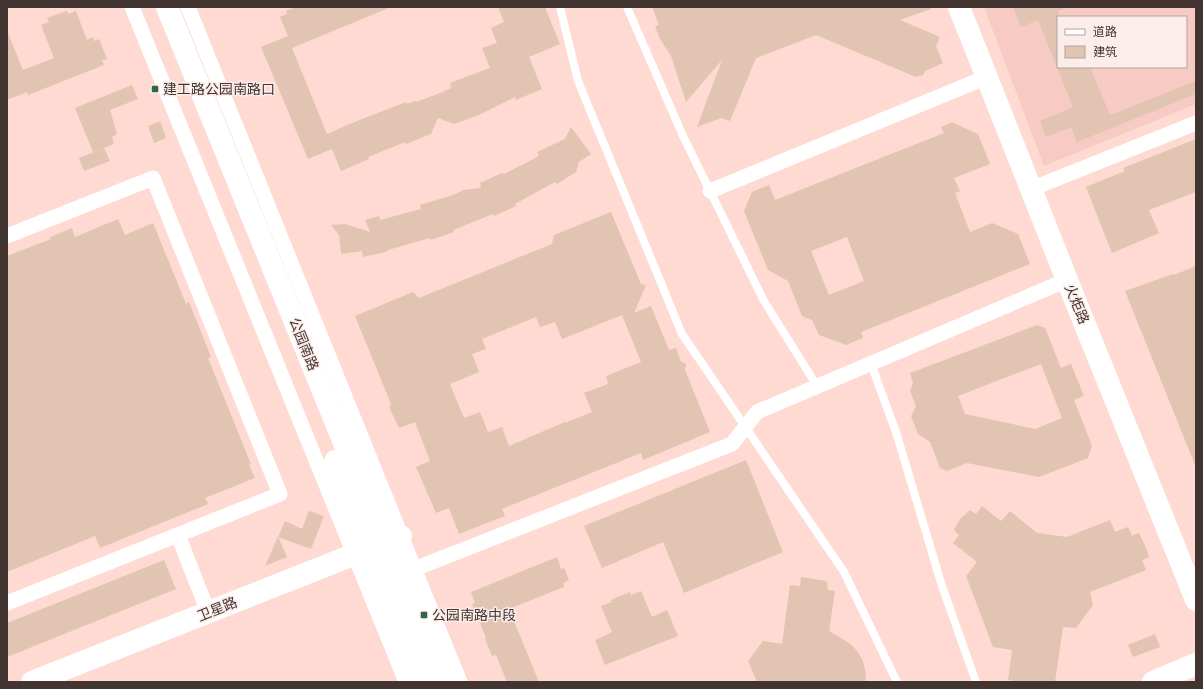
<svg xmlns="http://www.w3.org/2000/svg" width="1203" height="689" font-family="Lato,'Noto Sans SC',sans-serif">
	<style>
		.built { fill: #f7cac3; fill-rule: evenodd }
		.building { fill: #e1c4b1; fill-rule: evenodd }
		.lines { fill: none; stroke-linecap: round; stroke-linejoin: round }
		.lane { stroke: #fff; stroke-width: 8 }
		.street { stroke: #fff; stroke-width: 15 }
		.secondary { stroke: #fff; stroke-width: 22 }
		.poi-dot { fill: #30654b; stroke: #fcedea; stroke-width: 1.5 }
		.labels { text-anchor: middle; stroke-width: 3; stroke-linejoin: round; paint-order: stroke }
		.poi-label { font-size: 14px; fill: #423431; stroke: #fcedea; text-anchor: start }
		.street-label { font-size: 14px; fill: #423431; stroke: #fcedea }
	</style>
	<rect width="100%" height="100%" fill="#fedad3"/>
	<path class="built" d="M984 7H1196V104L1044 166ZM1058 17H1186V67H1058Z"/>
	<g class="building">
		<polygon points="296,7 391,7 292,48 327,134 347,125 406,102 407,104 416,101 416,102 440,93 451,88 450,83 490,68 482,48 497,43 491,28 504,22 498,7 545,7 560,44 529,57 542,89 516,100 515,97 479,115 454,124 438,118 431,134 406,144 405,142 368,157 369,159 341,171 332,149 308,159 261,47 288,36 280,17 287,14 286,11"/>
		<polygon points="652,7 931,7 931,9 900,20 940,37 936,46 943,63 925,71 923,75 916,77 816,35 756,58 730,121 721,118 697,127 722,60 686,102 671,56 660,39 655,26 659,25"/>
		<polygon points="1013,7 1067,7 1058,11 1058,67 1090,67 1110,115 1196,81 1196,94 1077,142 1071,127 1046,137 1040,121 1073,107 1038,20 1021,27"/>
		<polygon points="67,11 68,14 76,11 87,40 93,37 94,41 99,39 107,59 102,60 104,65 28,95 27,92 7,100 7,31 23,70 54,58 41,25 49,22 47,18"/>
		<polygon points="132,85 138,99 110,110 117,134 112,137 114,144 93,152 75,108"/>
		<polygon points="160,121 166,138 154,143 148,126"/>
		<path d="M952 122 978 134 990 164 954 178 960 191 955 193 970 232 992 223 1018 234 1030 264 861 332 863 338 846 345 819 335 812 320 802 316 788 281 768 270 744 211 752 192 769 185 775 200 944 133 941 127ZM847 237 864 281 829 295 811 251Z"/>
		<polygon points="571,127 591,154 579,162 576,172 557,184 555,182 515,204 516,206 494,216 493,214 453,230 454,232 431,240 430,238 388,250 386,252 363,257 362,251 341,254 339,235 331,225 345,224 370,232 365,220 379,216 380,220 421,209 420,205 453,195 464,190 481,188 480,183 502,173 504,174 539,156 537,152 548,147 565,139"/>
		<polygon points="1196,139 1196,192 1149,210 1159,233 1112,253 1086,187 1125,171 1123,168"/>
		<polygon points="104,148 110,161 84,171 79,158"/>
		<path d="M611 212 641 284 646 285 634 313 651 306 669 350 676 348 681 362 686 364 685 370 710 432 643 460 641 453 502 509 505 516 459 534 449 508 436 513 416 467 430 461 415 422 399 428 389 407 391 404 355 316 413 292 419 298 552 244 554 235ZM622 315 641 362 606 376 608 384 584 393 592 412 565 423V422L509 446 502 427 488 432 480 412 464 418 450 384 479 372 472 354 486 349 482 339 536 317 540 327 555 322 562 339Z"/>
		<polygon points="118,219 125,235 153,223 186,304 189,302 211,357 208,358 251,464 249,465 255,478 205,498 208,504 100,548 95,536 7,572 7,256 51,239 50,237 72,228 75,237"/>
		<polygon points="1196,266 1196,465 1195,465 1125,291 1173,274 1174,275"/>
		<path d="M1037 325 1045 328 1061 368 1071 364 1084 396 1074 400 1092 446 1088 458 1039 477 967 463 947 471 940 468 930 442 918 434 911 416 916 406 910 391 913 383 910 373ZM1041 364 1062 418 1035 429 965 414 958 396Z"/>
		<polygon points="746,460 783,552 684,593 663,542 602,568 584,526"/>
		<polygon points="982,506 1001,521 1010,511 1037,533 1067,537 1110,520 1115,532 1128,527 1132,536 1139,533 1147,550 1149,557 1142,560 1146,570 1090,592 1093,605 1076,628 1063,627 1055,682 1021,682 1008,680 1012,650 993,647 966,576 977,562 953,543 959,535 954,530 960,519 970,510 976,514"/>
		<polygon points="309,511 324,516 311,549 278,537 287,557 265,566 285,521 302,529"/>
		<polygon points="557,557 561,569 564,568 569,580 563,583 564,587 509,609 539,682 507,682 496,655 492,656 485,639 486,638 472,604 475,603 471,592"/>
		<polygon points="164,560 176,589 7,657 7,623"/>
		<polygon points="801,577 827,581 828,590 835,591 829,631 846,641 853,646 859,654 863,661 866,674 865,682 757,682 748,661 763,641 782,644 790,585 800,586"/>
		<polygon points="641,591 652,617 667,610 678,636 605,665 595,640 612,632 601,606 612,602 611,600 630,592 631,595"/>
		<polygon points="1155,634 1160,647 1133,657 1128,645"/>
	</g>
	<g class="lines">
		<g class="lane">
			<polyline points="560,7 578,81 682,334 844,572 897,682"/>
			<polyline points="627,7 683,136 764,301 817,386"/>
			<polyline points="871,364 896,432 942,586 976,682"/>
		</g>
		<g class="street">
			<polyline points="132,7 406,682"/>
			<polyline points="188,7 460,682"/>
			<polyline points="1031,189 1196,123"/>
			<polyline points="710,191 987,77"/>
			<polyline points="7,236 153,178 280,494 7,603"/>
			<polyline points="178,535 208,612"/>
			<polyline points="399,575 732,444 757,412 1067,280"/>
		</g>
		<g class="secondary">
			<polyline points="167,7 441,682"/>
			<polyline points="959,7 1067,280 1196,600"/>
			<polyline points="335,461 424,682"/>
			<polyline points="32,682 401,536"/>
			<polyline points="1153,682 1196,664"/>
		</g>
	</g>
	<g class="poi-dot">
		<rect x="151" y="85" width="8" height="8" rx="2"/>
		<rect x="420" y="611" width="8" height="8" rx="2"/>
	</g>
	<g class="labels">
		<g class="poi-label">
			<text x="163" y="94">建工路公园南路口</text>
			<text x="432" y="620">公园南路中段</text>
		</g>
		<g class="street-label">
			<text transform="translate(1077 304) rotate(68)" y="5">火炬路</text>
			<text transform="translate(304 344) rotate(68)" y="5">公园南路</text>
			<text transform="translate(217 609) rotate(-22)" y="5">卫星路</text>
		</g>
	</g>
	<rect width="1203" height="689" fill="none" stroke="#423431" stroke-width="16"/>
	<rect x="1057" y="16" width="130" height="52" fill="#fcedea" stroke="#b2a3a0"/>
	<rect x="1065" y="29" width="20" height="6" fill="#ffffff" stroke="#b2a3a0"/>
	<text x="1093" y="36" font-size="12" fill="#423431">道路</text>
	<rect x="1065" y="46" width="20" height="12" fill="#e1c4b1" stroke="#b2a3a0"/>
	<text x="1093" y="56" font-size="12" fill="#423431">建筑</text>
</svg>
